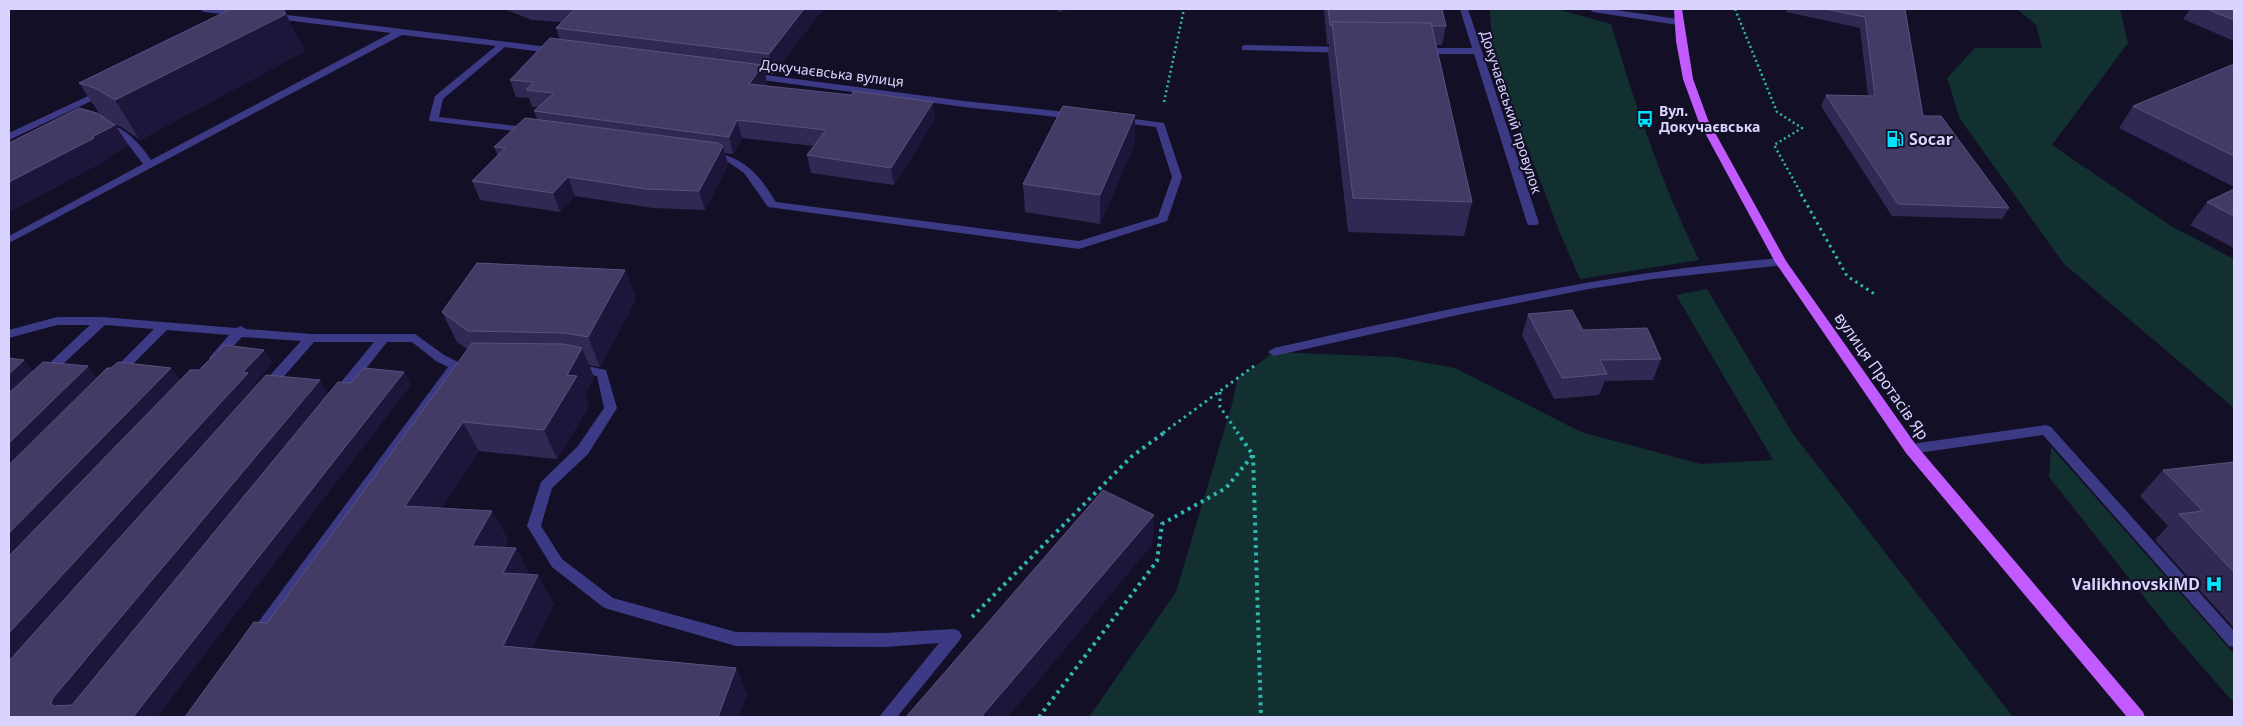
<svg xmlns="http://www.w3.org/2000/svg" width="2243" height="726" font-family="'Noto Sans',sans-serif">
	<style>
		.green { fill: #12302f }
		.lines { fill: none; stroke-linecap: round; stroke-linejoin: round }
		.path-far2 { stroke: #2fb8b0; stroke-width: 2.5; stroke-dasharray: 2 3; stroke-linecap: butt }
		.path-far1 { stroke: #2fb8b0; stroke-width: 3; stroke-dasharray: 2.5 4; stroke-linecap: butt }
		.path { stroke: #2fb8b0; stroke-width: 4; stroke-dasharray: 3 4.5; stroke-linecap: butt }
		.minor { fill: #3d3a85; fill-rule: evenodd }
		.major { fill: #c25bff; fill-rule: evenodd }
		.wall { fill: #312854 }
		.shaded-wall { fill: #1d163a }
		.building { fill: #433a66; stroke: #5a527e }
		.labels { text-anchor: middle; stroke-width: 4; stroke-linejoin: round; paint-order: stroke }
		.far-street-label { font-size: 14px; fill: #d9d4ff; stroke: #130f26 }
		.far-poi-label { font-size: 14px; font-weight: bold; fill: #d9d4ff; stroke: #130f26; text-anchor: start }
		.poi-label { font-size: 16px; font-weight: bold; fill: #d9d4ff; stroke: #130f26; text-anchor: start }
		.street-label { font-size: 16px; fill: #d9d4ff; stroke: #130f26 }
	</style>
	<rect width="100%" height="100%" fill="#130f26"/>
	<g class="green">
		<path d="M1490 9H1556L1611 24C1635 105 1662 184 1699 260L1580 279 1560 233 1492 54Z"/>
		<polygon points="2017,9 2120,9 2128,43 2052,145 2171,226 2234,259 2234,408 2064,264 1960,119 1947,78 1975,48 2042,48 2036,25"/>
		<polygon points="1707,289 1793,434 2013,717 1089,717 1176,592 1233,401 1237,379 1274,352 1395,357 1455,368 1581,432 1701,464 1773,460 1676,295"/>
		<polygon points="2051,447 2234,654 2234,703 2171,631 2049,477"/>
	</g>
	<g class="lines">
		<g class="path-far2">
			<polyline points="1735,9 1777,112 1802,128 1774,145 1802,195"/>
			<polyline points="1164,102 1184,9"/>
		</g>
		<g class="path-far1">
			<polyline points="1801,194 1847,276 1876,295"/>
			<polyline points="1220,392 1220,407 1238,433"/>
			<polyline points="1163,433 1254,366"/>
		</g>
		<g class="path">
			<polyline points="1253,455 1261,717"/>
			<polyline points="972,617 1131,457 1165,432"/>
			<polyline points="1039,717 1157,561 1162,524 1226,488 1253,455 1237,432"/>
		</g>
		<g class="minor">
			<path d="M200 9C213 9 235 5 245 13L241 16 204 12Z"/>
			<polygon points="1460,9 1468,9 1539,223 1537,225 1529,225 1527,223 1474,54 1420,54 1415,51 1420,48 1472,48"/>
			<polygon points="1589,9 1609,9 1678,19 1682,22 1678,25 1593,12"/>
			<path d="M271 13 557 48 562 51 557 54 505 47 443 99 439 117 535 128V132L531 133 430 121 429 119 435 96 496 46 402 35 9 243V236L143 164 128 144 101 129V125C121 121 142 146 151 160L391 33 268 18 267 16Z"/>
			<polygon points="1245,45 1345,47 1350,50 1345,53 1242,50 1242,46"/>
			<polygon points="750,73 964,101 1075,113 1080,116 1075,119 964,107 747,78 747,74"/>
			<polygon points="103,89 108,92 106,94 9,140 9,133"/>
			<path d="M1120 117 1164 123 1182 177 1167 221 1079 249 768 207 744 173 728 162 705 154 710 151C745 158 758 173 776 202L1079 241 1158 217 1172 177 1156 127 1116 122V118Z"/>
			<path d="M1781 258 1787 262 1785 265 1653 279 1589 289 1462 314 1274 356 1268 352 1274 348C1443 310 1608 272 1781 258Z"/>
			<polygon points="57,317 102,317 236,328 241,326 246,329 311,334 415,334 444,355 458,362 476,363 478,366 472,370 459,370 261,642 256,644 251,642 248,637 251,632 448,367 436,361 412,342 387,342 342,399 332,399 331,396 332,393 374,342 314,342 272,390 262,390 261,387 262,384 301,341 242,337 219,361 215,362 209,358 229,335 167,330 119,378 111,378 109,375 111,372 154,329 105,325 49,377 41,377 39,374 41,371 90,325 57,325 9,338 9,330"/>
			<polygon points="577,364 606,370 617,408 588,454 552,488 541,526 562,559 613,598 736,632 885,633 954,629 959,631 962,636 959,641 897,717 879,717 939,643 885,647 736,646 608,609 603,607 552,567 527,526 541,482 578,446 604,408 597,376 573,371 571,368 573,365"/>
			<polygon points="2046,425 2051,427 2234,631 2234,647 2229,646 2043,435 1911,454 1906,453 1904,449 1906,445 1911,444"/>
		</g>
		<polygon class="major" points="1674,9 1682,9 1693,79 1708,120 1786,261 1916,445 2143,712 2145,717 2127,717 1906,453 1775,262 1698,120 1683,79 1676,41"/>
	</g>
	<g class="wall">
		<polygon points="504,9 823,9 773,74 765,73 767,82 765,86 935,119 894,185 811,173 807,155 814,146 742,138 733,154 725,153 728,165 705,210 653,208 575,196 560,212 480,200 472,181 498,156 494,147 537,119 534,111 538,107 532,107 529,98 516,97 510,80 560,40 556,28 561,22 532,20"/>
		<polygon points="1054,9 1069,9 1061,12"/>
		<polygon points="1324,9 1442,9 1446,26 1442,45 1436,45 1472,202 1464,236 1348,232 1328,54 1329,44 1327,44"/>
		<polygon points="1787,9 1905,9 1923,116 2009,208 2002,219 1892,216 1821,106 1826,95 1868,96 1860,28 1786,12"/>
		<polygon points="2190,9 2234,9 2234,41 2183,19"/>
		<polygon points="305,51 140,140 120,126 114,125 129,146 107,157 108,159 9,212 101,116 79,83"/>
		<polygon points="2234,64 2234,187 2119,128 2133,106"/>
		<polygon points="1135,115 1135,143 1100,224 1025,212 1023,184"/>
		<polygon points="2234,189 2234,248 2190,225 2207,202"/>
		<polygon points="625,270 636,299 600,367 589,365 594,377 585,395 589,406 557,459 479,451 441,508 492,511 508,540 504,548 530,574 554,604 532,648 736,668 747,696 267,623 468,350 457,342 442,312"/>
		<polygon points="1528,314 1583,330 1661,359 1653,380 1605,381 1599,395 1554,399 1522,335"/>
		<polygon points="2234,462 2234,628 2155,540 2168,526 2140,496 2163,470"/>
	</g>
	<g class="shaded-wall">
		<polygon points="804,9 823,9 773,74 769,54"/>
		<polygon points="1061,9 1069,9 1061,12"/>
		<polygon points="286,14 305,51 140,140 115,100"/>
		<polygon points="763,65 767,82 753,101 749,84"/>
		<polygon points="933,102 935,119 894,185 891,168"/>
		<polygon points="1135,115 1135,143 1100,224 1100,195"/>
		<polygon points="737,120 742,138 733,154 729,137"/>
		<polygon points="115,125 129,146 107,157 108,159 9,212 9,182"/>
		<polygon points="723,146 728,165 705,210 699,191"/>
		<polygon points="568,177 575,196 560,212 553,193"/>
		<polygon points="625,270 636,299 600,367 588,337"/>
		<polygon points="582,348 594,377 585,395 589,406 557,459 544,430 567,375"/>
		<polygon points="264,350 273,363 255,383 257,387 9,662 9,633"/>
		<polygon points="10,355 18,365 24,360 36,374 9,399 9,356"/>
		<polygon points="88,366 99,380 9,470 9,443"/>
		<polygon points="171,368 182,381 9,561 9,533"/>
		<polygon points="404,372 411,385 157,717 133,717"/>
		<polygon points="320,380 329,394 68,711 53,706 51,703 53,698"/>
		<polygon points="463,422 479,451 423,535 405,506"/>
		<polygon points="492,511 508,540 489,575 472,546"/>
		<polygon points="1154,515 1153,544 1008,717 981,717"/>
		<polygon points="516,548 532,577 503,573"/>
		<polygon points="538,575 554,604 520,674 503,646"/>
		<polygon points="736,668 747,696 739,717 718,717"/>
	</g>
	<g class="building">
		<polygon points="231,9 283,9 286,14 115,100 95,88 79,83"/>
		<polygon points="575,9 804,9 769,54 556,28"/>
		<polygon points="1328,9 1442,9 1446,26 1431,26 1431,23 1332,22 1332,25 1330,25"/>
		<polygon points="1825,9 1905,9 1923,116 1941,116 2009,208 1898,204 1826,95 1875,96 1865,17"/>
		<polygon points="2207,9 2234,9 2234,20"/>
		<polygon points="1332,22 1431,23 1472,202 1353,198"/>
		<polygon points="550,38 763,65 749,84 851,95 854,91 933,102 891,168 807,155 826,130 737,120 729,137 534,111 554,93 526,90 533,82 510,80"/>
		<polygon points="2234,64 2234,156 2133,106"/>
		<polygon points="1063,106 1135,115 1100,195 1023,184"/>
		<polygon points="79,108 97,113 115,125 92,137 94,138 9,182 9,143"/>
		<polygon points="525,118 718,143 723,146 699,191 646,189 568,177 553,193 472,181 505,148 494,147"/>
		<polygon points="2234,189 2234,216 2207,202"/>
		<polygon points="477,263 625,270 588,337 565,333 468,331 442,312"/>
		<polygon points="1572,310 1583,330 1647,328 1661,359 1600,360 1607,374 1562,378 1528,314"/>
		<polygon points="472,343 564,344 582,348 567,375 577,376 544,430 463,422 405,506 492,511 472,546 516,548 503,573 538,575 503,646 736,668 718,717 185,717 254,622 267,623"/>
		<polygon points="224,345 264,350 243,372 248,373 9,633 9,556 190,370 199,370"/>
		<polygon points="9,358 24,360 9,374"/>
		<polygon points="43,362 88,366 9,443 9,393"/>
		<polygon points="118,362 171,368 9,533 9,465 107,368 111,368"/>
		<polygon points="364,368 404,372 133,717 9,717 9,661 266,375 320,380 53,698 51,703 53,706 72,705 338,382 351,383"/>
		<polygon points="2234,462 2234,572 2179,514 2203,511 2163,470"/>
		<polygon points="1103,490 1154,515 981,717 906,717"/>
	</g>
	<defs>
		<g id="bus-bare" transform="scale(1.35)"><path d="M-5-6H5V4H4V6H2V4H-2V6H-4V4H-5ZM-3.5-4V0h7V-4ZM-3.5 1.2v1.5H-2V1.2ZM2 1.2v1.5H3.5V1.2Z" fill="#00e5ff" stroke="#130f26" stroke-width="2.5" paint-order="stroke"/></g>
		<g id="fuel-bare" transform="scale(1.35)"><path d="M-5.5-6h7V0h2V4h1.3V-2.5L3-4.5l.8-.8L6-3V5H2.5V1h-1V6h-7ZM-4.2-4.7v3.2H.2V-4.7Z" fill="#00e5ff" stroke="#130f26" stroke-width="2.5" paint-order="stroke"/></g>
		<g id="hospital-bare" transform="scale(1.35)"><path d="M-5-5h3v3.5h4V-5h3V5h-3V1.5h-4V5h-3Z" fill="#00e5ff" stroke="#130f26" stroke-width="2.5" paint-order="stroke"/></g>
	</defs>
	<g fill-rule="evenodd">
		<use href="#bus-bare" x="1645" y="119"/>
		<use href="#fuel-bare" x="1895" y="139"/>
		<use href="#hospital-bare" x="2214" y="584"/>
	</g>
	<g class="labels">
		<g class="far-street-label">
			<text transform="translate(832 73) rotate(7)" y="5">Докучаєвська вулиця</text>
			<text transform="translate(1511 112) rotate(72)" y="5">Докучаєвський провулок</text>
		</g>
		<g class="far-poi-label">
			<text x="1659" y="116">Вул.<tspan x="1659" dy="16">Докучаєвська</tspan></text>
		</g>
		<g class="poi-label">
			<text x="1909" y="145">Socar</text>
			<text x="2200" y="590" text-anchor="end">ValikhnovskiMD</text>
		</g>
		<g class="street-label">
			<text transform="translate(1882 376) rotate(55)" y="6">вулиця Протасів Яр</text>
		</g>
	</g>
	<rect width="2243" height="726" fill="none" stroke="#d9d4ff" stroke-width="20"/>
</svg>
